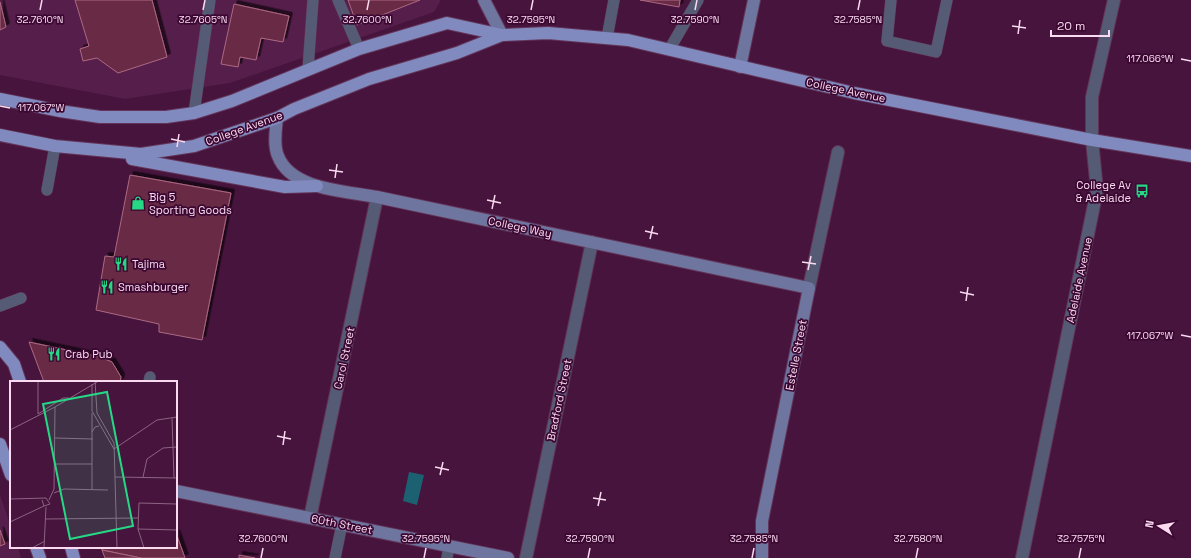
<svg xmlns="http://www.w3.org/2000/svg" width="1191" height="558" font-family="'Space Grotesk',sans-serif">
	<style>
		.built { fill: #561e4b }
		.water { fill: #1b6171 }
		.building { fill: #692b44; stroke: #ad6882; filter: url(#shadow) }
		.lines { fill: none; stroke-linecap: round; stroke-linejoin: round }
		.lane-casing { stroke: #633459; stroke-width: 12 }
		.street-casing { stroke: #633459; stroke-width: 14 }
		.secondary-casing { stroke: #633459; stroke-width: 14 }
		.primary-casing { stroke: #633459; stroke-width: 14 }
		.lane { stroke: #565b75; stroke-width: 11 }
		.street { stroke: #565b75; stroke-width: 12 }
		.secondary { stroke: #6e759e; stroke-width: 12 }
		.primary { stroke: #808abe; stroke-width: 12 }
		.ticks { fill: none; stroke: #fadaf1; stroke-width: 1.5 }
		.labels { text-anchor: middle; stroke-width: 3.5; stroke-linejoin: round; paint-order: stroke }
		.street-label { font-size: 11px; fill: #fadaf1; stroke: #3b0832 }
		.poi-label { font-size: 11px; fill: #fadaf1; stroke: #3b0832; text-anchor: start }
		.inset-road { fill: none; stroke: #8e6384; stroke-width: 1 }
		.view { fill: #26d886; fill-opacity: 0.15; stroke: #26d886; stroke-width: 2 }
		.inset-edge { fill: none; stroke: #fadaf1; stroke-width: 2 }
		.ticks-label { font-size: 10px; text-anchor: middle; fill: #fadaf1; stroke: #3b0832; stroke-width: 3.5; stroke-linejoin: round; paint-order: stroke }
	</style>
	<defs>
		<filter id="shadow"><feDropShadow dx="3.5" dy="-3.5" stdDeviation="0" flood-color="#0009"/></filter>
	</defs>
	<rect width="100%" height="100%" fill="#46143c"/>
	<g class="built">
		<polygon points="0,0 441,0 434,12 230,83 125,99 0,75"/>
		<polygon points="0,495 11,527 11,547 18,547 21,558 0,558"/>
	</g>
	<polygon class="water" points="409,472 424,475 417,505 403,501"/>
	<g class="building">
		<polygon points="75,0 152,0 167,57 118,73 97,58 83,61 80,49 89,46"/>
		<polygon points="348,0 420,0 357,25"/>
		<polygon points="640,0 680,0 679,7"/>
		<polygon points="0,2 6,27 0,30"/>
		<polygon points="234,4 289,16 283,42 261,38 256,60 240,57 238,67 221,64"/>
		<polygon points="130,175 231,193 202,340 159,332 159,324 96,310 105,256 114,257"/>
		<polygon points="29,342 100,357 112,362 121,377 120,382 44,382"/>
		<polygon points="0,530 5,544 0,546"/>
		<polygon points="176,533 185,558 141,558 102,550 101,547 176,547"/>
		<polygon points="102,550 141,558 105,558"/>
		<polygon points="239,555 255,558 239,558"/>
	</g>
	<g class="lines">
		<g class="lane-casing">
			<g id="lane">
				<polyline points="338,0 359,49"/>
				<polyline points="891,0 887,41 936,52 947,0"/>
				<polyline points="607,38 614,0"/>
				<polyline points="669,50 698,0"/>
				<polyline points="308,69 313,0"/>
				<polyline points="194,113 210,0"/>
				<polyline points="47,190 55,146"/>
				<polyline points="0,306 21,298"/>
				<polyline points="149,382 150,377"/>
				<polyline points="335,558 342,524"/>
				<polyline points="447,558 449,546"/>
			</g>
		</g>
		<g class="street-casing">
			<g id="street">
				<polyline points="809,288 838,152"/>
				<polyline points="310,518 377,197"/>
				<polyline points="526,558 592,242"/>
				<polyline points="1022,558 1097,190 1092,140 1092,97 1114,0"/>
			</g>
		</g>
		<g class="secondary-casing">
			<g id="secondary">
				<polyline points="484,0 502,35"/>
				<polyline points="740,67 754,0"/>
				<path d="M277 118C276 129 273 145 278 156 291 190 346 191 377 197L809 288 762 521V558"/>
				<polyline points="176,491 508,558"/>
			</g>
		</g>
		<g class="primary-casing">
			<g id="primary">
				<polyline points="0,99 60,111 100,117 166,117 194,113 232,101 359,49 447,23 502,35 548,33 628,40 854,93 1092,140 1191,156"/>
				<polyline points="0,135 55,146 141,154 194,146 277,118 294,109 369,79 457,53 502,35"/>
				<polyline points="132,159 285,187 317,186"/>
				<polyline points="0,347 14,364 20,382"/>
				<polyline points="0,444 11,475"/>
				<polyline points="36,547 40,558"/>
				<polyline points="71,547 74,558"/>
			</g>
		</g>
		<use href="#lane" class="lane"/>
		<use href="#street" class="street"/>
		<use href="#secondary" class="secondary"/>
		<use href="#primary" class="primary"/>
	</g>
	<path class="ticks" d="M40 10 42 0M203 10 205 0M367 10 369 0M531 10 533 0M695 10 697 0M858 10 860 0M1012 26 1026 28M1018 34 1020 20M1181 59 1191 61M0 106 10 108M171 139 185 142M177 147 179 134M329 170 343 172M335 178 337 164M487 200 501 203M492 209 495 195M645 231 658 234M650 239 653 226M802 262 816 264M808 270 811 256M960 292 974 295M966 301 968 287M1181 335 1191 337M277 436 291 439M283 445 285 431M435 467 449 470M440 475 443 462M593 498 606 500M598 506 601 492M261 558 263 548M424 558 426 548M588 558 590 548M752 558 754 548M916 558 918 548M1079 558 1081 548"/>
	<defs>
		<g id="bus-bare" transform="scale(1.08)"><path d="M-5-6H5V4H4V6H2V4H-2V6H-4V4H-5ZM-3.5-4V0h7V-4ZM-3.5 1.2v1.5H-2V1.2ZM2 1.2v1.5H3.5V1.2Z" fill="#26d886" stroke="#3b0832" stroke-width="2.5" paint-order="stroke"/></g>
		<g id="shop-bare" transform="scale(1.08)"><path d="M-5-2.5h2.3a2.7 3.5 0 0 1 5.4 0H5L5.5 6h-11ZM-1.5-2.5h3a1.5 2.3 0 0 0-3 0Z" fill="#26d886" stroke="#3b0832" stroke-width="2.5" paint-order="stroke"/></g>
		<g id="restaurant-bare" transform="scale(1.08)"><path d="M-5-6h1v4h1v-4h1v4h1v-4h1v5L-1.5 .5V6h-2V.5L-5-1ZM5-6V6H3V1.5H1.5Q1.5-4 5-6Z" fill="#26d886" stroke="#3b0832" stroke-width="2.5" paint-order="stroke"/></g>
	</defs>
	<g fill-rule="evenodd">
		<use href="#bus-bare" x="1142" y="191"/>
		<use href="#shop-bare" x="138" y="203"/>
		<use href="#restaurant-bare" x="121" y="264"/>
		<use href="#restaurant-bare" x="107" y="287"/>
		<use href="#restaurant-bare" x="54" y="354"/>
	</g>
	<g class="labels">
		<g class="street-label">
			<text transform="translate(846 90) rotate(12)" y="4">College Avenue</text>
			<text transform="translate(244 128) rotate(-20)" y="4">College Avenue</text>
			<text transform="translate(520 227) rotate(12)" y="4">College Way</text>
			<text transform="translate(1079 280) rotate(-78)" y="4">Adelaide Avenue</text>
			<text transform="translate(796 355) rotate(-79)" y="4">Estelle Street</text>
			<text transform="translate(344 358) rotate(-78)" y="4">Carol Street</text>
			<text transform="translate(559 400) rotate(-78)" y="4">Bradford Street</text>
			<text transform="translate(342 524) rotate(11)" y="4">60th Street</text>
		</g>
		<g class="poi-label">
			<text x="1131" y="189" text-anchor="end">College Av<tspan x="1131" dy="13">&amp; Adelaide</tspan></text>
			<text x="149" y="201">Big 5<tspan x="149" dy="13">Sporting Goods</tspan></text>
			<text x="132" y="268">Tajima</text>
			<text x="118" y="291">Smashburger</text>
			<text x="65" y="358">Crab Pub</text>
		</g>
	</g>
	<g transform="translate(10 381)">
		<rect width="167" height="167" fill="#46143c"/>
		<path class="inset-road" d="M28 0V33M85 0 87 32 104 62 107 167M82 3V30L104 68M82 32V51M28 33 53 17H59M162 37 164 97M0 49 45 26 87 1M45 57 83 58M104 68 147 39 167 36M45 83H82M105 96 167 97M133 96 137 78 153 67 167 66M82 109V51L85 46 89 45M44 112 54 108 98 109M0 118 36 117 40 123 34 125 32 119M39 119 44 108 45 26M35 138 128 137M0 141 34 125M128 148 167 149M22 167 35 160M34 167 36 126M134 167 128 148 129 122 167 123"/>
		<path class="view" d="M97 11 123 145 60 158 33 23Z"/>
		<rect width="167" height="167" class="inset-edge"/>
	</g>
	<g class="ticks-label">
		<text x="40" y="23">32.7610°N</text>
		<text x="203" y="23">32.7605°N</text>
		<text x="367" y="23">32.7600°N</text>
		<text x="531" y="23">32.7595°N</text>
		<text x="695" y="23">32.7590°N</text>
		<text x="858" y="23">32.7585°N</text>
		<text x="1150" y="62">117.066°W</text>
		<text x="41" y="111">117.067°W</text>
		<text x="1150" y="339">117.067°W</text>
		<text x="263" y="542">32.7600°N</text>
		<text x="426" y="542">32.7595°N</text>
		<text x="590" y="542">32.7590°N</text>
		<text x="754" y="542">32.7585°N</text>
		<text x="918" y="542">32.7580°N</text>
		<text x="1081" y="542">32.7575°N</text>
	</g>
	<g transform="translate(1159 526) rotate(281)" stroke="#3b0832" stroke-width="3" paint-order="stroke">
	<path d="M0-3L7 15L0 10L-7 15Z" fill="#fadaf1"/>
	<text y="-6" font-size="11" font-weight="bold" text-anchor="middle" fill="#fadaf1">N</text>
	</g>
	<path d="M1051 30v6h58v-6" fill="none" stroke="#fadaf1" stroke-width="2"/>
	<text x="1057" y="30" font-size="12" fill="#fadaf1" stroke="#3b0832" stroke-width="3" paint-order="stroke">20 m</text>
</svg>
